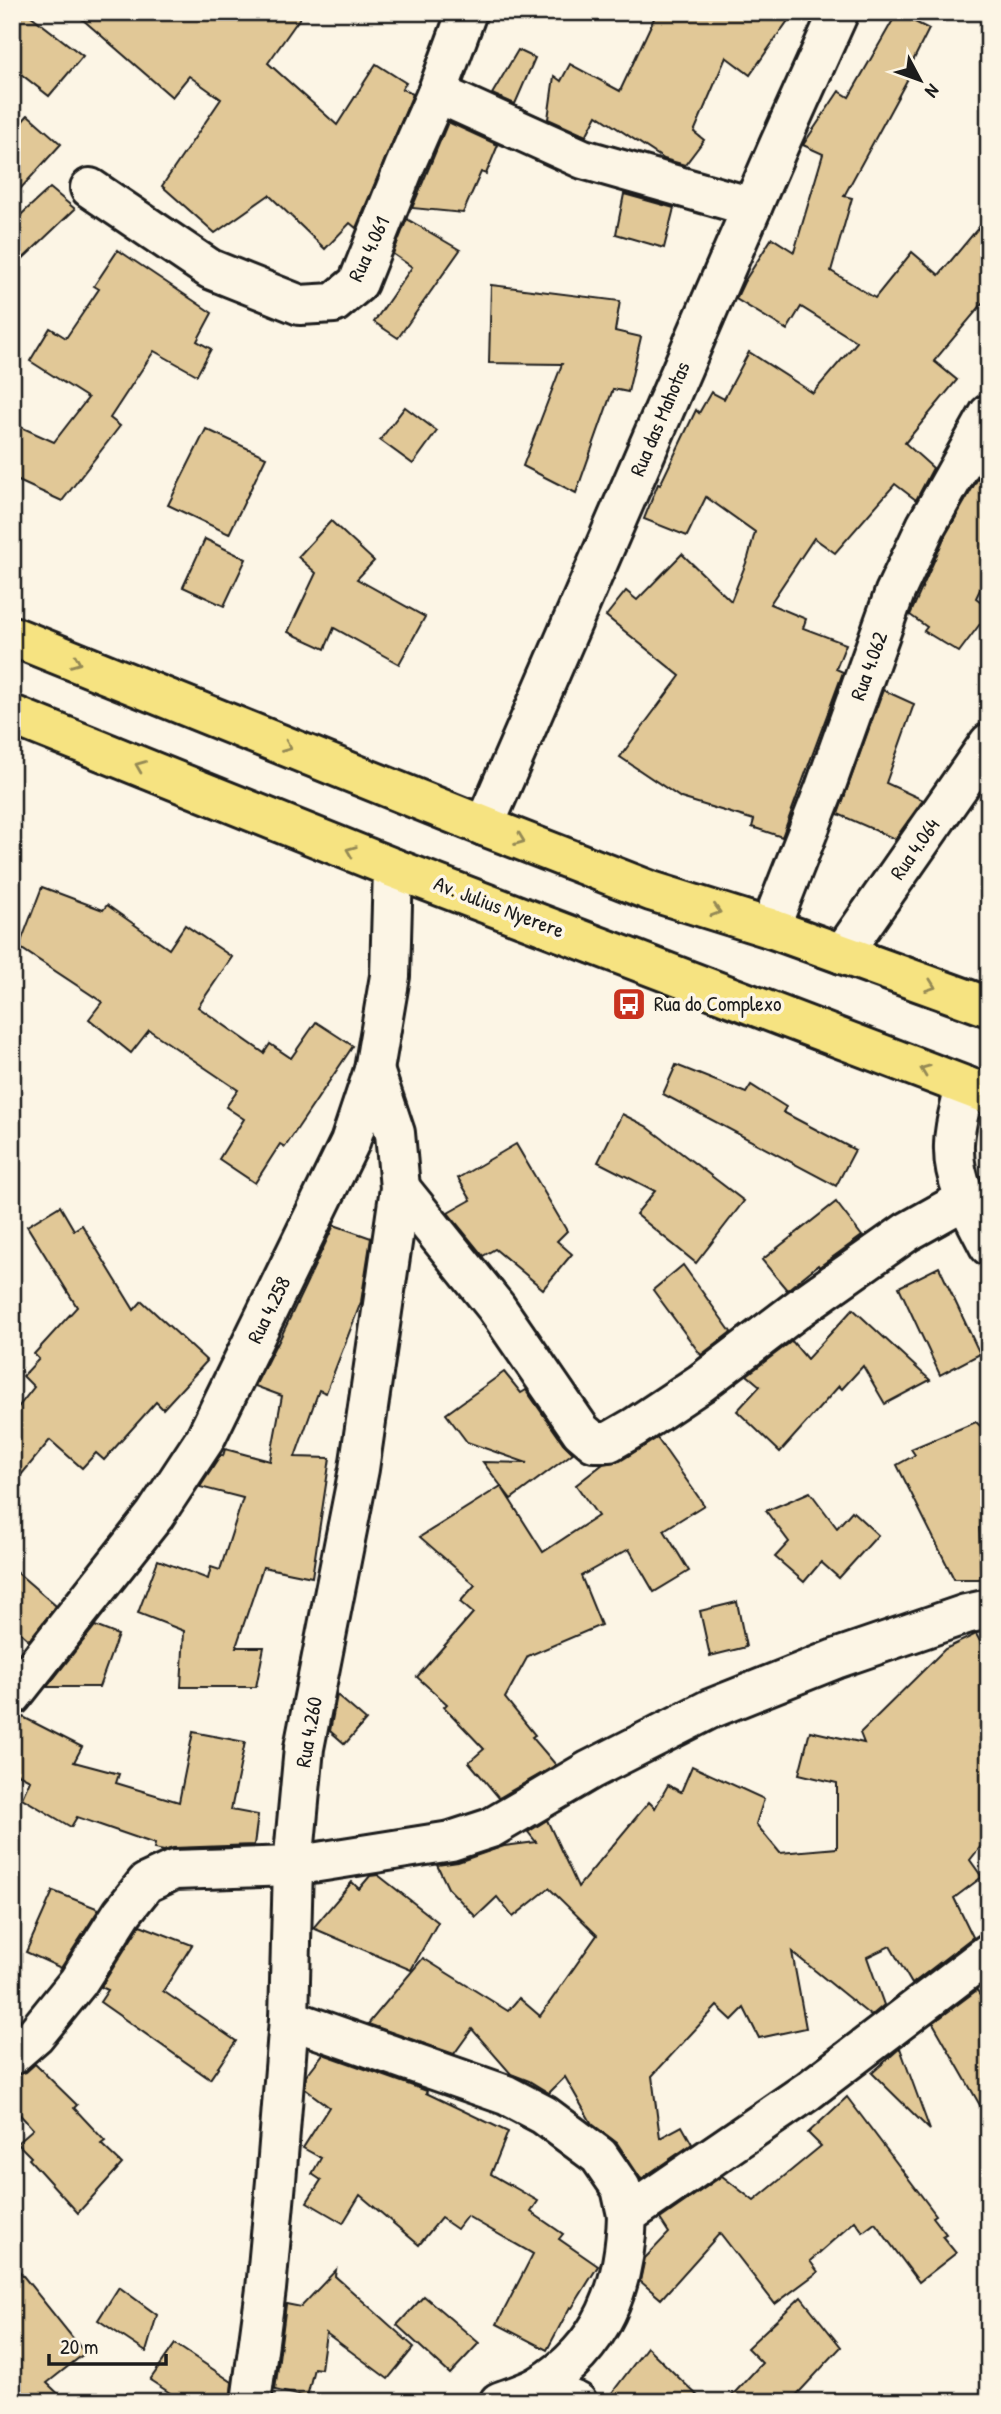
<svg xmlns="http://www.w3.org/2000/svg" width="1001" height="2414" font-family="'Patrick Hand',sans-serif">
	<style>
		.building { fill: #e1c897; stroke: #1c1c1c; stroke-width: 2 }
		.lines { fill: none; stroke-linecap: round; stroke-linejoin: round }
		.minor-casing { stroke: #1c1c1c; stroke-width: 44 }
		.major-casing { stroke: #1c1c1c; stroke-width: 44 }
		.minor { stroke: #fcf5e5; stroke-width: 38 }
		.major { stroke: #f6e381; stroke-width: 38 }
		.oneway { stroke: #948954 }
		.labels { text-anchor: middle; stroke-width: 7; stroke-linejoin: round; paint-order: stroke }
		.street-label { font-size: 21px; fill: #1c1c1c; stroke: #fcf5e5 }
		.poi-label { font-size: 21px; fill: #1c1c1c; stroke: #fcf5e5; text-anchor: start }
	</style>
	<rect width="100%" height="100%" fill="#fcf5e5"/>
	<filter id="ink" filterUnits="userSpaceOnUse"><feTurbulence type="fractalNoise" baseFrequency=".0143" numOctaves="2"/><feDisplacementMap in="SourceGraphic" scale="14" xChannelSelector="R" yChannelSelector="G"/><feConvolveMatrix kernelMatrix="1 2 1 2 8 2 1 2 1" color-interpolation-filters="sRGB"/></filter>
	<g filter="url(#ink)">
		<g class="building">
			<polygon points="12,12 26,12 83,56 49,96 12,67"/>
			<polygon points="74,12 304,12 268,63 337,125 376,64 406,83 402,89 413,94 356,228 350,223 325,249 269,195 215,233 162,186 221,99 189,76 172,97"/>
			<polygon points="657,12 794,12 750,75 726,57 694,132 704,140 685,165 664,159 597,115 586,136 548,119 554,76 561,81 570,64 620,91"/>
			<polygon points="897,13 929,29 909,69 912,71 844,196 852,198 831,271 875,298 912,252 939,275 989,215 989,296 934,361 957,380 905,443 933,468 916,500 895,484 835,553 814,538 770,604 806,619 803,628 846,644 836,669 843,672 782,837 752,827 754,820 681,798 620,757 680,676 606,616 626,591 637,600 682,554 731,601 748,558 755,532 706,497 687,536 644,519 658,484 660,485 696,410 699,413 711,392 724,399 749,352 813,393 857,342 801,307 787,330 736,299 744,282 772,238 794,252 823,154 803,145 839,91 849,97"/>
			<polygon points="518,50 535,58 515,104 492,94"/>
			<polygon points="28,115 61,144 12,198 12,133"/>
			<polygon points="448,122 498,145 486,174 481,172 463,213 412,208"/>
			<polygon points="50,188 75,209 12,269 12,223"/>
			<polygon points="624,194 674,208 664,248 616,234"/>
			<polygon points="407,219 460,250 398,338 374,322 412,267 393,254"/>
			<polygon points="118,250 212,313 197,341 211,349 197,375 154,351 110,418 120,426 62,501 12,478 12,423 54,442 88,398 30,361 50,328 66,338 99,289 94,286"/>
			<polygon points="491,285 620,301 615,331 641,337 628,392 613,389 576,493 523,466 562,364 489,363"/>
			<polygon points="405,407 437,431 413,464 380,440"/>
			<polygon points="206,429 266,457 229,534 168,505"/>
			<polygon points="989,459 989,571 976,598 989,608 989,612 959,652 924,631 927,627 910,615 945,536"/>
			<polygon points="331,521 374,561 357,579 425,617 399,664 334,628 325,649 288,632 316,573 298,557"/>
			<polygon points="205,539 246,559 224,606 183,587"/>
			<polygon points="883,690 914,704 886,783 923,800 895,839 838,814"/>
			<polygon points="42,887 103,910 107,905 169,949 185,925 232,957 198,1007 264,1053 270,1044 291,1058 316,1022 353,1046 285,1147 280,1144 255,1183 219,1159 244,1119 226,1107 238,1090 149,1030 131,1053 89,1019 102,1002 19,947"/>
			<polygon points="676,1065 746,1093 751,1085 786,1107 783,1112 855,1150 836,1186 663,1094"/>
			<polygon points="622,1114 646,1126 744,1201 696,1263 636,1214 655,1191 598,1162"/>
			<polygon points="516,1144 567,1231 557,1241 572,1254 543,1289 495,1249 483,1256 448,1213 471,1200 458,1178"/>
			<polygon points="836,1202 862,1236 819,1267 818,1265 787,1290 762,1260"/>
			<polygon points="60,1206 74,1230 82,1225 134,1310 142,1301 207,1361 163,1409 156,1402 104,1460 96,1453 82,1468 50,1440 12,1486 12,1415 34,1387 23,1376 39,1359 34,1354 77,1307 27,1226"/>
			<polygon points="334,1225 371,1238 361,1302 326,1393 319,1390 295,1457 330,1458 312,1577 263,1567 236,1647 264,1647 256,1687 181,1687 184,1631 138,1613 158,1560 208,1579 211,1567 220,1570 243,1498 200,1487 221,1455 223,1456 225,1449 270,1461 282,1396 255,1386 276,1344 277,1345"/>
			<polygon points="683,1265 731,1332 701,1355 653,1290"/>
			<polygon points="939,1267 980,1354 940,1375 899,1287"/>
			<polygon points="853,1309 930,1380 885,1404 863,1366 842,1389 839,1386 780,1452 737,1411 760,1386 747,1375 792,1341 807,1359"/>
			<polygon points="504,1372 521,1393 526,1390 563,1443 573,1453 511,1499 501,1486 543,1552 598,1516 576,1485 603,1464 620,1461 657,1438 704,1505 664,1530 689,1571 654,1592 629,1549 581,1576 601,1625 528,1656 505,1698 535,1735 532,1737 556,1765 499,1798 469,1762 484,1749 444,1707 447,1704 417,1677 473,1613 460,1602 475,1585 420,1537 501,1486 483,1462 527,1463 467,1442 446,1414"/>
			<polygon points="976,1422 989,1434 989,1525 979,1528 981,1579 954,1579 897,1465 915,1455 911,1449"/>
			<polygon points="810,1492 837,1528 852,1511 878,1535 839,1578 821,1562 804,1582 775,1557 789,1542 766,1511"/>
			<polygon points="12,1568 56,1606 29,1640 12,1625"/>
			<polygon points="737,1602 746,1647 710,1656 700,1611"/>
			<polygon points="95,1626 118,1635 99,1687 47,1687"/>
			<polygon points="976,1634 989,1657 989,1836 970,1860 982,1877 954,1898 973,1937 912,1984 890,1946 867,1957 884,2005 871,2016 792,1952 806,2028 759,2038 744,2008 732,2020 717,2006 652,2076 660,2138 682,2126 692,2144 641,2179 617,2143 592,2124 565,2077 549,2093 529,2081 511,2074 472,2029 454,2054 368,2024 423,1958 508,2011 519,1998 540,2016 597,1935 549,1888 513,1917 497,1897 476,1917 448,1888 437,1865 458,1862 504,1846 536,1842 528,1832 547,1820 578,1887 649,1802 655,1808 668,1785 681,1792 692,1766 764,1799 756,1824 780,1853 837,1848 837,1783 799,1774 810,1731 864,1743 860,1733 945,1649"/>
			<polygon points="337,1695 366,1720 345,1744 330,1731"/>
			<polygon points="23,1717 82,1747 74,1762 119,1774 116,1783 179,1802 193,1732 245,1742 231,1810 258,1815 254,1845 173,1848 164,1851 154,1849 155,1844 77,1817 71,1827 22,1798 30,1780 12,1771 12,1736"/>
			<polygon points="378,1875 438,1922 411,1970 313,1928 352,1882 359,1889 370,1876"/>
			<polygon points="53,1891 99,1909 61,1968 26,1952"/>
			<polygon points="140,1925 192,1945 163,1991 236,2041 210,2079 100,2002 108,1990 101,1987"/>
			<polygon points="977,1990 989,2009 989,2121 933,2023"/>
			<polygon points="900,2048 930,2130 872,2073"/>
			<polygon points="323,2054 427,2091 426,2093 508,2132 491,2174 538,2201 531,2212 563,2234 559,2239 598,2266 572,2308 570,2307 547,2350 497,2324 533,2254 467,2216 457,2229 441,2218 419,2245 360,2195 343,2223 307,2202 321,2180 312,2174 321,2158 303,2148 329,2107 305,2089 306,2076"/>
			<polygon points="35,2064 77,2105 74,2108 105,2141 101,2144 122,2164 78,2213 29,2159 31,2157 17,2143 33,2129 12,2106 12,2076 26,2072"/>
			<polygon points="847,2097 936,2215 933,2217 946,2234 942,2236 956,2253 919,2282 875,2223 863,2232 855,2221 810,2261 818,2272 775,2304 720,2233 661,2299 640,2281 645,2258 669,2233 660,2219 722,2176 754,2201 821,2146 808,2133"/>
			<polygon points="12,2262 85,2353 47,2383 67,2402 12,2402"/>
			<polygon points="336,2270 335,2276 414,2347 388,2379 326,2333 321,2369 314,2368 307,2397 275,2390 286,2304 301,2307"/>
			<polygon points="119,2287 157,2315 146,2352 98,2320"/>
			<polygon points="424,2296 479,2343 450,2374 397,2325"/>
			<polygon points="801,2297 841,2347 790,2402 726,2402 762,2363 747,2348"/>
			<polygon points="175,2344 232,2382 230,2402 184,2402 150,2380"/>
			<polygon points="647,2347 704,2402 605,2402"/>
		</g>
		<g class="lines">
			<g class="minor-casing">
				<g id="minor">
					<polyline points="437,93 583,159 752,207"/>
					<polyline points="90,188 210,269 300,305 334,303 358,283 404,168 437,93 467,12"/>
					<polyline points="484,826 779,145 839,12"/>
					<polyline points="770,928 825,788 895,592 926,526 989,414"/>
					<polyline points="842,954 989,743"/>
					<path d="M965 1086C961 1106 953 1129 954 1150 954 1184 974 1216 989 1246"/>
					<polyline points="400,1188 496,1307 581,1431 594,1442 609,1442 635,1427 701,1383 802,1306 907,1232 966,1199"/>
					<polyline points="12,1696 155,1515 205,1439 350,1142 374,1070 390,976 393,868"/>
					<polyline points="289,2019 506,2095 544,2115 599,2156 621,2188 627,2215"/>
					<polyline points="12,2055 35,2035 78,1982 122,1913 146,1883 174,1870 293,1866 451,1841 491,1828 590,1770 710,1709 835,1659 966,1614 989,1609"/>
					<polyline points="538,2387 577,2402"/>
					<polyline points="251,2402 266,2289 276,2181 289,2019 293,1866 304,1748 359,1469 400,1188 395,1133 374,1070"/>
					<path d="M499 2402C512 2397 527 2393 539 2386 603 2347 625 2287 627 2215L808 2091 989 1953"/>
				</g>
			</g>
			<g class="major-casing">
				<g id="major">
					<polyline points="12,636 484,826 651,891 770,928 989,1007"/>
					<polyline points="12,715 393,868 989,1095"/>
				</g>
			</g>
			<use href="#minor" class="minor"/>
			<use href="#major" class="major"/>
		</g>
		<defs><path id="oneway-chevron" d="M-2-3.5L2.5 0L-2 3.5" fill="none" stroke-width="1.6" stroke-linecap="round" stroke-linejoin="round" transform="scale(1.75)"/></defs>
		<g class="oneway">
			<use href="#oneway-chevron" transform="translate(76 662) rotate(22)"/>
			<use href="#oneway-chevron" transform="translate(287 747) rotate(22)"/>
			<use href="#oneway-chevron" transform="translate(140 766) rotate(-158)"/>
			<use href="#oneway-chevron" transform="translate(520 840) rotate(21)"/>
			<use href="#oneway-chevron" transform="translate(351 851) rotate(-158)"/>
			<use href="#oneway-chevron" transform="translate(716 911) rotate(17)"/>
			<use href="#oneway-chevron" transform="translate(931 986) rotate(20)"/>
			<use href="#oneway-chevron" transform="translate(925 1070) rotate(-159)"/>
		</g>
	</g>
	<defs>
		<g id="bus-square" transform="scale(1.75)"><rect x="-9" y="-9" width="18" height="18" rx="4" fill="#c8321e" stroke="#fcf5e5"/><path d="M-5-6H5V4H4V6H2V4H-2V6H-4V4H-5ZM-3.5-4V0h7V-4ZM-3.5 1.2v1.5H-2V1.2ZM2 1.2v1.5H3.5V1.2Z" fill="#fff"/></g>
	</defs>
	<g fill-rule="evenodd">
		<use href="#bus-square" x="629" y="1004"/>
	</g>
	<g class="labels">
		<g class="street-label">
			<text transform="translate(369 249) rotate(-65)" y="7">Rua 4.061</text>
			<text transform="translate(660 419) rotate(-67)" y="7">Rua das Mahotas</text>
			<text transform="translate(869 666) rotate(-70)" y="7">Rua 4.062</text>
			<text transform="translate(915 849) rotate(-55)" y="7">Rua 4.064</text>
			<text transform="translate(499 907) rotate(21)" y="7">Av. Julius Nyerere</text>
			<text transform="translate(269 1310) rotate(-64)" y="7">Rua 4.258</text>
			<text transform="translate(309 1732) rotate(-80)" y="7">Rua 4.260</text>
		</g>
		<g class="poi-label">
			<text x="654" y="1011">Rua do Complexo</text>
		</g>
	</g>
	<rect width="1001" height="2414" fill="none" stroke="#fcf5e5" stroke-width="42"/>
	<rect x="21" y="21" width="959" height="2372" fill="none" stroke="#1c1c1c" stroke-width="2.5" filter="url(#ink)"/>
	<g transform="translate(920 80) rotate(131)" stroke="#fcf5e5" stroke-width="5" paint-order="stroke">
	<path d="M0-5L12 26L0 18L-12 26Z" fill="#1c1c1c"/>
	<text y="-10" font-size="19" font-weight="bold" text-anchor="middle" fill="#1c1c1c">N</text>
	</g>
	<path d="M49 2354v10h117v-10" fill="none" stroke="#1c1c1c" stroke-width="3.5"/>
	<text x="60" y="2354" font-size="21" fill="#1c1c1c" stroke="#fcf5e5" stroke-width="5" paint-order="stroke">20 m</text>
</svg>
